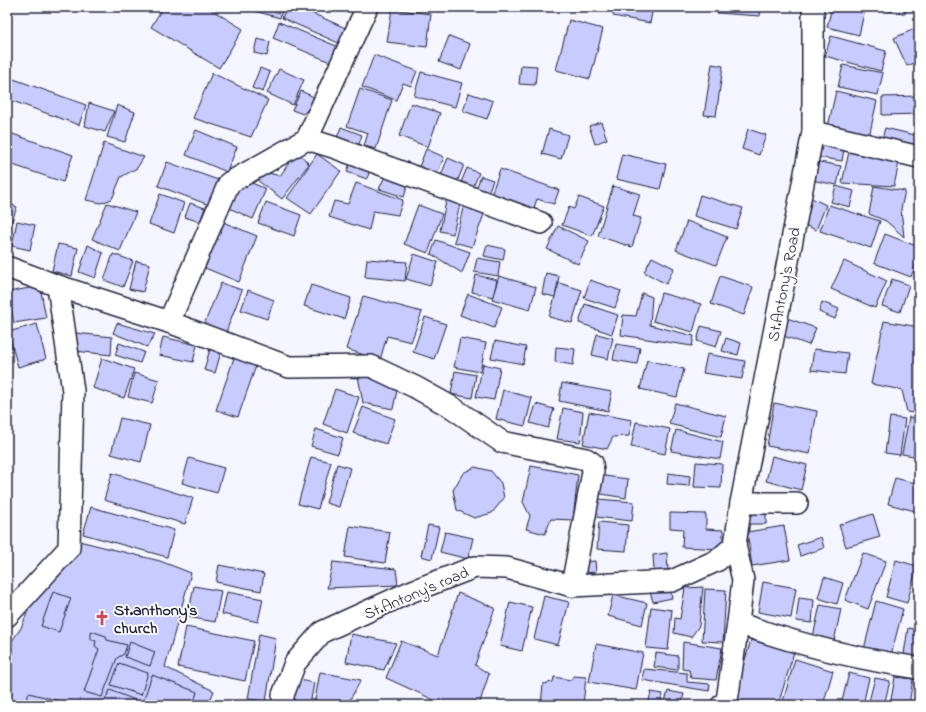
<svg xmlns="http://www.w3.org/2000/svg" width="926" height="712" font-family="'Indie Flower',sans-serif">
	<style>
		.building { fill: #c7cbfd; stroke: #22223b }
		.lines { fill: none; stroke-linecap: round; stroke-linejoin: round }
		.minor-casing { stroke: #22223b; stroke-width: 24 }
		.minor { stroke: #fff; stroke-width: 21 }
		.labels { text-anchor: middle; stroke-width: 3.5; stroke-linejoin: round; paint-order: stroke }
		.street-label { font-size: 16px; fill: #22223b; stroke: #fff }
		.poi-label { font-size: 16px; font-weight: bold; fill: #22223b; stroke: #fff; text-anchor: start }
	</style>
	<rect width="100%" height="100%" fill="#f4f5ff"/>
	<filter id="ink" filterUnits="userSpaceOnUse"><feTurbulence type="fractalNoise" baseFrequency=".025" numOctaves="2"/><feDisplacementMap in="SourceGraphic" scale="8" xChannelSelector="R" yChannelSelector="G"/><feConvolveMatrix kernelMatrix="1 2 1 2 8 2 1 2 1" color-interpolation-filters="sRGB"/></filter>
	<g filter="url(#ink)">
		<g class="building">
			<polygon points="163,7 207,7 243,29 219,68 151,27"/>
			<polygon points="252,7 283,7 280,18 251,10"/>
			<polygon points="287,7 298,7 350,30 343,45 282,18"/>
			<polygon points="614,7 653,7 650,23 613,16"/>
			<polygon points="717,7 761,7 760,16 717,13"/>
			<polygon points="832,7 856,7 865,9 859,35 827,27"/>
			<polygon points="869,7 906,7 905,14"/>
			<polygon points="392,9 431,14 427,47 387,42"/>
			<polygon points="569,20 603,29 590,79 556,70"/>
			<polygon points="279,22 341,48 335,64 273,38"/>
			<polygon points="919,27 919,61 907,66 894,38"/>
			<polygon points="449,36 470,44 461,70 439,62"/>
			<polygon points="831,36 886,51 881,71 825,56"/>
			<polygon points="257,39 270,42 267,56 254,53"/>
			<polygon points="374,55 417,71 411,86 403,83 396,100 362,87"/>
			<polygon points="712,64 723,66 716,116 704,115"/>
			<polygon points="521,65 537,66 535,85 519,84"/>
			<polygon points="843,65 883,73 878,95 838,87"/>
			<polygon points="260,68 270,72 263,92 252,88"/>
			<polygon points="279,69 304,80 293,105 267,93"/>
			<polygon points="421,72 462,83 455,107 414,96"/>
			<polygon points="212,73 268,100 251,137 193,118"/>
			<polygon points="8,77 86,105 79,125 7,99"/>
			<polygon points="360,89 392,100 376,149 364,146 368,133 347,126"/>
			<polygon points="301,91 318,99 303,114 292,110"/>
			<polygon points="836,91 877,101 868,141 827,131"/>
			<polygon points="469,93 493,101 487,119 463,111"/>
			<polygon points="919,96 919,114 882,115 882,97"/>
			<polygon points="89,103 114,111 105,132 85,126"/>
			<polygon points="411,103 440,113 428,147 399,136"/>
			<polygon points="117,105 135,112 125,142 107,137"/>
			<polygon points="601,122 607,139 595,144 589,126"/>
			<polygon points="341,127 362,135 357,150 335,143"/>
			<polygon points="885,128 919,136 919,151 881,142"/>
			<polygon points="549,129 568,135 561,159 542,154"/>
			<polygon points="748,129 766,135 759,155 742,149"/>
			<polygon points="196,130 237,147 227,172 186,155"/>
			<polygon points="7,132 73,155 63,182 7,163"/>
			<polygon points="815,137 845,142 842,161 811,156"/>
			<polygon points="104,143 144,157 137,168 121,177 112,199 101,203 86,200"/>
			<polygon points="850,147 900,158 894,186 842,183"/>
			<polygon points="426,149 444,157 435,179 417,172"/>
			<polygon points="297,151 309,164 282,199 253,177 261,171 280,176"/>
			<polygon points="317,154 341,171 311,214 287,198"/>
			<polygon points="622,154 666,164 660,189 616,179"/>
			<polygon points="352,157 372,164 367,179 347,172"/>
			<polygon points="448,158 464,165 455,187 439,180"/>
			<polygon points="809,160 841,166 837,185 806,179"/>
			<polygon points="167,162 221,181 212,206 158,186"/>
			<polygon points="467,168 479,173 471,192 459,187"/>
			<polygon points="500,169 559,190 554,204 537,199 531,216 489,201"/>
			<polygon points="388,170 410,177 404,197 379,189"/>
			<polygon points="481,176 493,180 486,198 474,194"/>
			<polygon points="240,178 266,189 253,219 227,207"/>
			<polygon points="356,183 403,200 398,215 373,211 369,230 329,217 334,201 348,204"/>
			<polygon points="613,186 640,194 633,216 641,218 632,247 598,236"/>
			<polygon points="836,186 854,191 850,207 831,202"/>
			<polygon points="874,186 905,191 901,209 904,237 886,221 869,214"/>
			<polygon points="160,194 184,203 174,233 149,224"/>
			<polygon points="700,195 743,208 736,229 694,216"/>
			<polygon points="447,196 461,199 453,234 440,231"/>
			<polygon points="807,196 826,205 816,230 796,221"/>
			<polygon points="579,197 604,206 592,236 562,225 569,207 574,209"/>
			<polygon points="465,201 486,209 472,247 454,242"/>
			<polygon points="266,202 301,215 294,236 258,223"/>
			<polygon points="7,203 17,207 9,229 7,228"/>
			<polygon points="107,203 136,212 120,251 92,239"/>
			<polygon points="190,203 205,208 200,222 185,217"/>
			<polygon points="418,205 442,214 428,253 404,244"/>
			<polygon points="829,205 880,221 871,248 820,231"/>
			<polygon points="919,219 919,242 916,241"/>
			<polygon points="17,221 35,225 30,250 12,246"/>
			<polygon points="687,221 727,237 716,265 676,250"/>
			<polygon points="223,222 257,236 239,282 205,268"/>
			<polygon points="558,226 589,241 578,264 547,249"/>
			<polygon points="885,234 919,247 919,256 911,277 874,263"/>
			<polygon points="436,240 470,252 462,273 431,254"/>
			<polygon points="58,244 78,248 72,276 52,271"/>
			<polygon points="88,245 103,253 95,278 79,272"/>
			<polygon points="487,245 505,249 503,260 484,256"/>
			<polygon points="113,254 133,261 123,287 104,280"/>
			<polygon points="414,254 438,262 430,286 406,279"/>
			<polygon points="652,257 674,268 666,284 644,272"/>
			<polygon points="477,258 500,262 498,276 474,272"/>
			<polygon points="367,259 407,262 405,281 365,277"/>
			<polygon points="136,261 150,264 143,292 129,289"/>
			<polygon points="844,261 887,281 875,308 831,289"/>
			<polygon points="546,273 559,276 555,297 542,294"/>
			<polygon points="476,275 497,280 493,297 472,292"/>
			<polygon points="499,276 536,287 530,310 492,299"/>
			<polygon points="720,276 753,287 744,315 711,304"/>
			<polygon points="892,279 909,285 900,312 882,306"/>
			<polygon points="590,280 621,291 615,308 584,298"/>
			<polygon points="221,283 242,290 226,332 203,327"/>
			<polygon points="559,283 582,290 572,323 549,317"/>
			<polygon points="311,285 351,298 344,319 304,306"/>
			<polygon points="40,286 46,318 14,323 8,292"/>
			<polygon points="248,290 274,300 267,319 241,310"/>
			<polygon points="642,293 652,297 650,325 694,336 692,346 621,335 623,315 636,316"/>
			<polygon points="661,293 701,304 693,332 653,321"/>
			<polygon points="468,294 502,307 494,328 460,315"/>
			<polygon points="363,296 422,312 411,342 387,336 380,360 346,349"/>
			<polygon points="822,302 839,309 835,319 819,312"/>
			<polygon points="585,304 618,315 612,334 579,323"/>
			<polygon points="425,317 446,324 434,359 413,352"/>
			<polygon points="784,317 816,328 809,345 778,334"/>
			<polygon points="884,321 919,327 919,414 907,412 902,390 871,384"/>
			<polygon points="117,323 155,334 147,347 113,333"/>
			<polygon points="37,324 46,359 18,367 8,332"/>
			<polygon points="701,326 721,331 716,347 697,341"/>
			<polygon points="76,333 112,337 111,355 75,351"/>
			<polygon points="597,334 613,338 608,359 592,355"/>
			<polygon points="163,337 197,345 193,362 159,355"/>
			<polygon points="460,338 486,343 480,372 454,367"/>
			<polygon points="726,338 741,343 738,355 722,351"/>
			<polygon points="495,341 526,347 523,364 491,358"/>
			<polygon points="119,343 144,352 140,363 115,355"/>
			<polygon points="616,344 640,348 637,364 613,360"/>
			<polygon points="556,347 575,349 573,365 555,362"/>
			<polygon points="210,349 221,352 215,373 204,370"/>
			<polygon points="814,349 848,353 845,374 811,370"/>
			<polygon points="707,354 745,361 742,379 703,373"/>
			<polygon points="235,355 257,363 238,417 216,410"/>
			<polygon points="102,358 134,369 124,398 93,388"/>
			<polygon points="647,360 684,369 677,397 640,389"/>
			<polygon points="483,364 500,368 494,400 476,397"/>
			<polygon points="357,371 399,381 393,409 363,403"/>
			<polygon points="455,371 476,375 472,398 451,394"/>
			<polygon points="134,373 159,380 152,403 128,397"/>
			<polygon points="562,383 612,392 608,411 559,401"/>
			<polygon points="335,389 359,397 347,433 323,424"/>
			<polygon points="503,390 532,398 525,426 496,419"/>
			<polygon points="675,403 726,416 721,437 669,424"/>
			<polygon points="774,403 817,411 810,454 767,446"/>
			<polygon points="536,404 554,409 548,428 530,423"/>
			<polygon points="363,407 395,419 386,444 353,433"/>
			<polygon points="563,408 583,412 580,442 557,439"/>
			<polygon points="589,412 632,420 629,436 613,437 607,449 583,444"/>
			<polygon points="890,417 905,419 900,455 885,453"/>
			<polygon points="909,417 919,419 919,457 902,454"/>
			<polygon points="120,418 150,425 141,462 111,454"/>
			<polygon points="636,422 670,429 665,454 631,447"/>
			<polygon points="316,429 343,438 338,454 311,446"/>
			<polygon points="676,430 723,442 720,459 671,451"/>
			<polygon points="772,456 807,465 801,490 766,481"/>
			<polygon points="311,457 331,462 318,509 298,504"/>
			<polygon points="189,458 224,468 217,493 182,483"/>
			<polygon points="696,462 722,464 721,488 694,487"/>
			<polygon points="337,464 350,468 339,507 326,503"/>
			<polygon points="531,466 578,475 573,520 551,519 545,534 526,529 530,516 523,502"/>
			<polygon points="475,467 491,471 501,483 504,498 492,513 474,518 457,510 453,490 463,473"/>
			<polygon points="112,473 193,498 185,524 104,500"/>
			<polygon points="668,473 690,476 689,486 667,484"/>
			<polygon points="597,475 628,479 626,498 595,493"/>
			<polygon points="895,478 919,484 919,512 888,504"/>
			<polygon points="598,499 634,502 632,521 596,517"/>
			<polygon points="91,507 174,530 167,557 83,534"/>
			<polygon points="670,513 706,514 706,529 723,530 723,549 682,547 683,529 670,528"/>
			<rect x="742" y="514" width="24" height="10"/>
			<polygon points="873,514 880,537 846,547 839,525"/>
			<polygon points="599,522 628,525 626,551 597,549"/>
			<polygon points="428,525 439,527 432,559 421,556"/>
			<polygon points="350,526 390,532 385,563 345,557"/>
			<polygon points="784,526 790,560 752,566 747,532"/>
			<polygon points="445,532 473,538 468,559 440,552"/>
			<polygon points="821,537 824,548 800,556 797,545"/>
			<polygon points="79,541 160,561 191,573 165,667 214,691 208,705 7,705 7,648 21,628 29,608 60,570"/>
			<polygon points="667,553 668,570 654,571 653,555"/>
			<polygon points="863,553 886,561 868,609 845,600"/>
			<polygon points="896,560 917,566 907,603 886,597"/>
			<polygon points="595,561 596,572 583,573 582,562"/>
			<polygon points="333,562 396,569 398,585 327,588"/>
			<polygon points="219,565 264,574 261,591 216,582"/>
			<polygon points="824,577 843,583 837,604 818,598"/>
			<polygon points="763,582 796,588 791,618 758,612"/>
			<polygon points="669,583 672,598 653,602 649,588"/>
			<polygon points="194,586 221,591 215,622 188,617"/>
			<polygon points="703,587 699,626 691,637 674,633 675,618 680,619 685,588"/>
			<polygon points="705,589 726,590 723,642 702,641"/>
			<polygon points="53,592 71,598 59,632 41,626"/>
			<polygon points="227,592 263,599 258,622 222,614"/>
			<polygon points="458,593 495,608 475,665 489,674 479,705 445,705 386,678 401,641 438,655"/>
			<polygon points="613,595 647,603 642,625 608,616"/>
			<polygon points="544,596 569,602 558,645 534,639"/>
			<polygon points="799,598 814,600 812,623 796,621"/>
			<polygon points="876,601 903,609 891,655 864,649"/>
			<polygon points="510,602 532,607 522,651 500,646"/>
			<polygon points="820,605 841,609 834,641 813,637"/>
			<polygon points="651,607 672,610 668,650 646,648"/>
			<polygon points="186,627 254,641 245,681 178,667"/>
			<polygon points="908,628 919,630 919,657 904,654"/>
			<polygon points="91,631 106,636 107,640 127,645 124,654 117,658 102,697 84,692 99,649 95,646 96,641 91,639"/>
			<polygon points="259,634 276,638 266,701 248,699"/>
			<polygon points="351,634 396,643 384,670 346,662"/>
			<polygon points="751,640 795,649 778,705 752,705 733,699"/>
			<polygon points="130,642 155,652 150,666 125,657"/>
			<polygon points="683,642 722,648 716,680 691,678 689,670 682,669"/>
			<polygon points="596,644 643,653 636,690 589,682"/>
			<polygon points="656,653 678,656 678,670 654,667"/>
			<polygon points="795,659 833,671 823,705 782,705"/>
			<polygon points="119,663 148,673 141,695 111,685"/>
			<polygon points="644,669 687,673 687,682 710,684 709,691 642,680"/>
			<polygon points="320,672 361,680 347,705 314,705"/>
			<polygon points="849,673 869,678 863,705 841,705"/>
			<polygon points="152,675 197,692 193,705 162,705 144,699"/>
			<polygon points="573,676 586,677 583,705 541,705 543,684 553,682 554,677 571,680"/>
			<polygon points="895,677 913,679 909,705 890,705"/>
			<polygon points="875,678 890,681 884,705 868,705"/>
			<polygon points="295,679 314,683 310,705 290,705"/>
			<polygon points="110,690 145,704 145,705 102,705"/>
			<polygon points="668,691 684,694 681,705 664,705"/>
			<polygon points="651,692 663,694 660,705 648,705"/>
			<polygon points="29,693 75,705 24,705"/>
		</g>
		<g class="lines">
			<g class="minor-casing">
				<g id="minor">
					<polyline points="813,132 919,157"/>
					<polyline points="307,139 333,147 541,223"/>
					<polyline points="7,267 58,286 169,322 289,367 371,366 415,387 453,408 502,442 586,459 592,463 593,472 572,586"/>
					<polyline points="169,322 229,183 307,139 367,7"/>
					<polyline points="797,503 741,503 813,132 813,7"/>
					<path d="M735 545 743 580 738 623C796 644 857 659 919 668"/>
					<polyline points="7,616 69,548 73,391 58,286"/>
					<polyline points="283,705 283,695 295,663 322,632 410,592 475,567 507,568 572,586 672,581 718,560 735,545 741,503"/>
					<polyline points="722,705 727,701 738,623"/>
				</g>
			</g>
			<use href="#minor" class="minor"/>
		</g>
	</g>
	<defs>
		<g id="church-bare" transform="scale(1.2)"><path d="M-1.2-6h2.4v3.5h3.3v2.4h-3.3V6h-2.4V-.1h-3.3v-2.4h3.3Z" fill="#d1495b" stroke="#fff" stroke-width="2.5" paint-order="stroke"/></g>
	</defs>
	<g fill-rule="evenodd">
		<use href="#church-bare" x="102" y="618"/>
	</g>
	<g class="labels">
		<g class="street-label">
			<text transform="translate(783 284) rotate(-79)" y="6">St.Antony's Road</text>
			<text transform="translate(416 592) rotate(-23)" y="6">St.Antony's road</text>
		</g>
		<g class="poi-label">
			<text x="114" y="615">St.anthony's<tspan x="114" dy="18">church</tspan></text>
		</g>
	</g>
	<rect width="926" height="712" fill="none" stroke="#fff" stroke-width="24"/>
	<rect x="12" y="12" width="902" height="688" fill="none" stroke="#22223b" stroke-width="1.5" filter="url(#ink)"/>
</svg>
